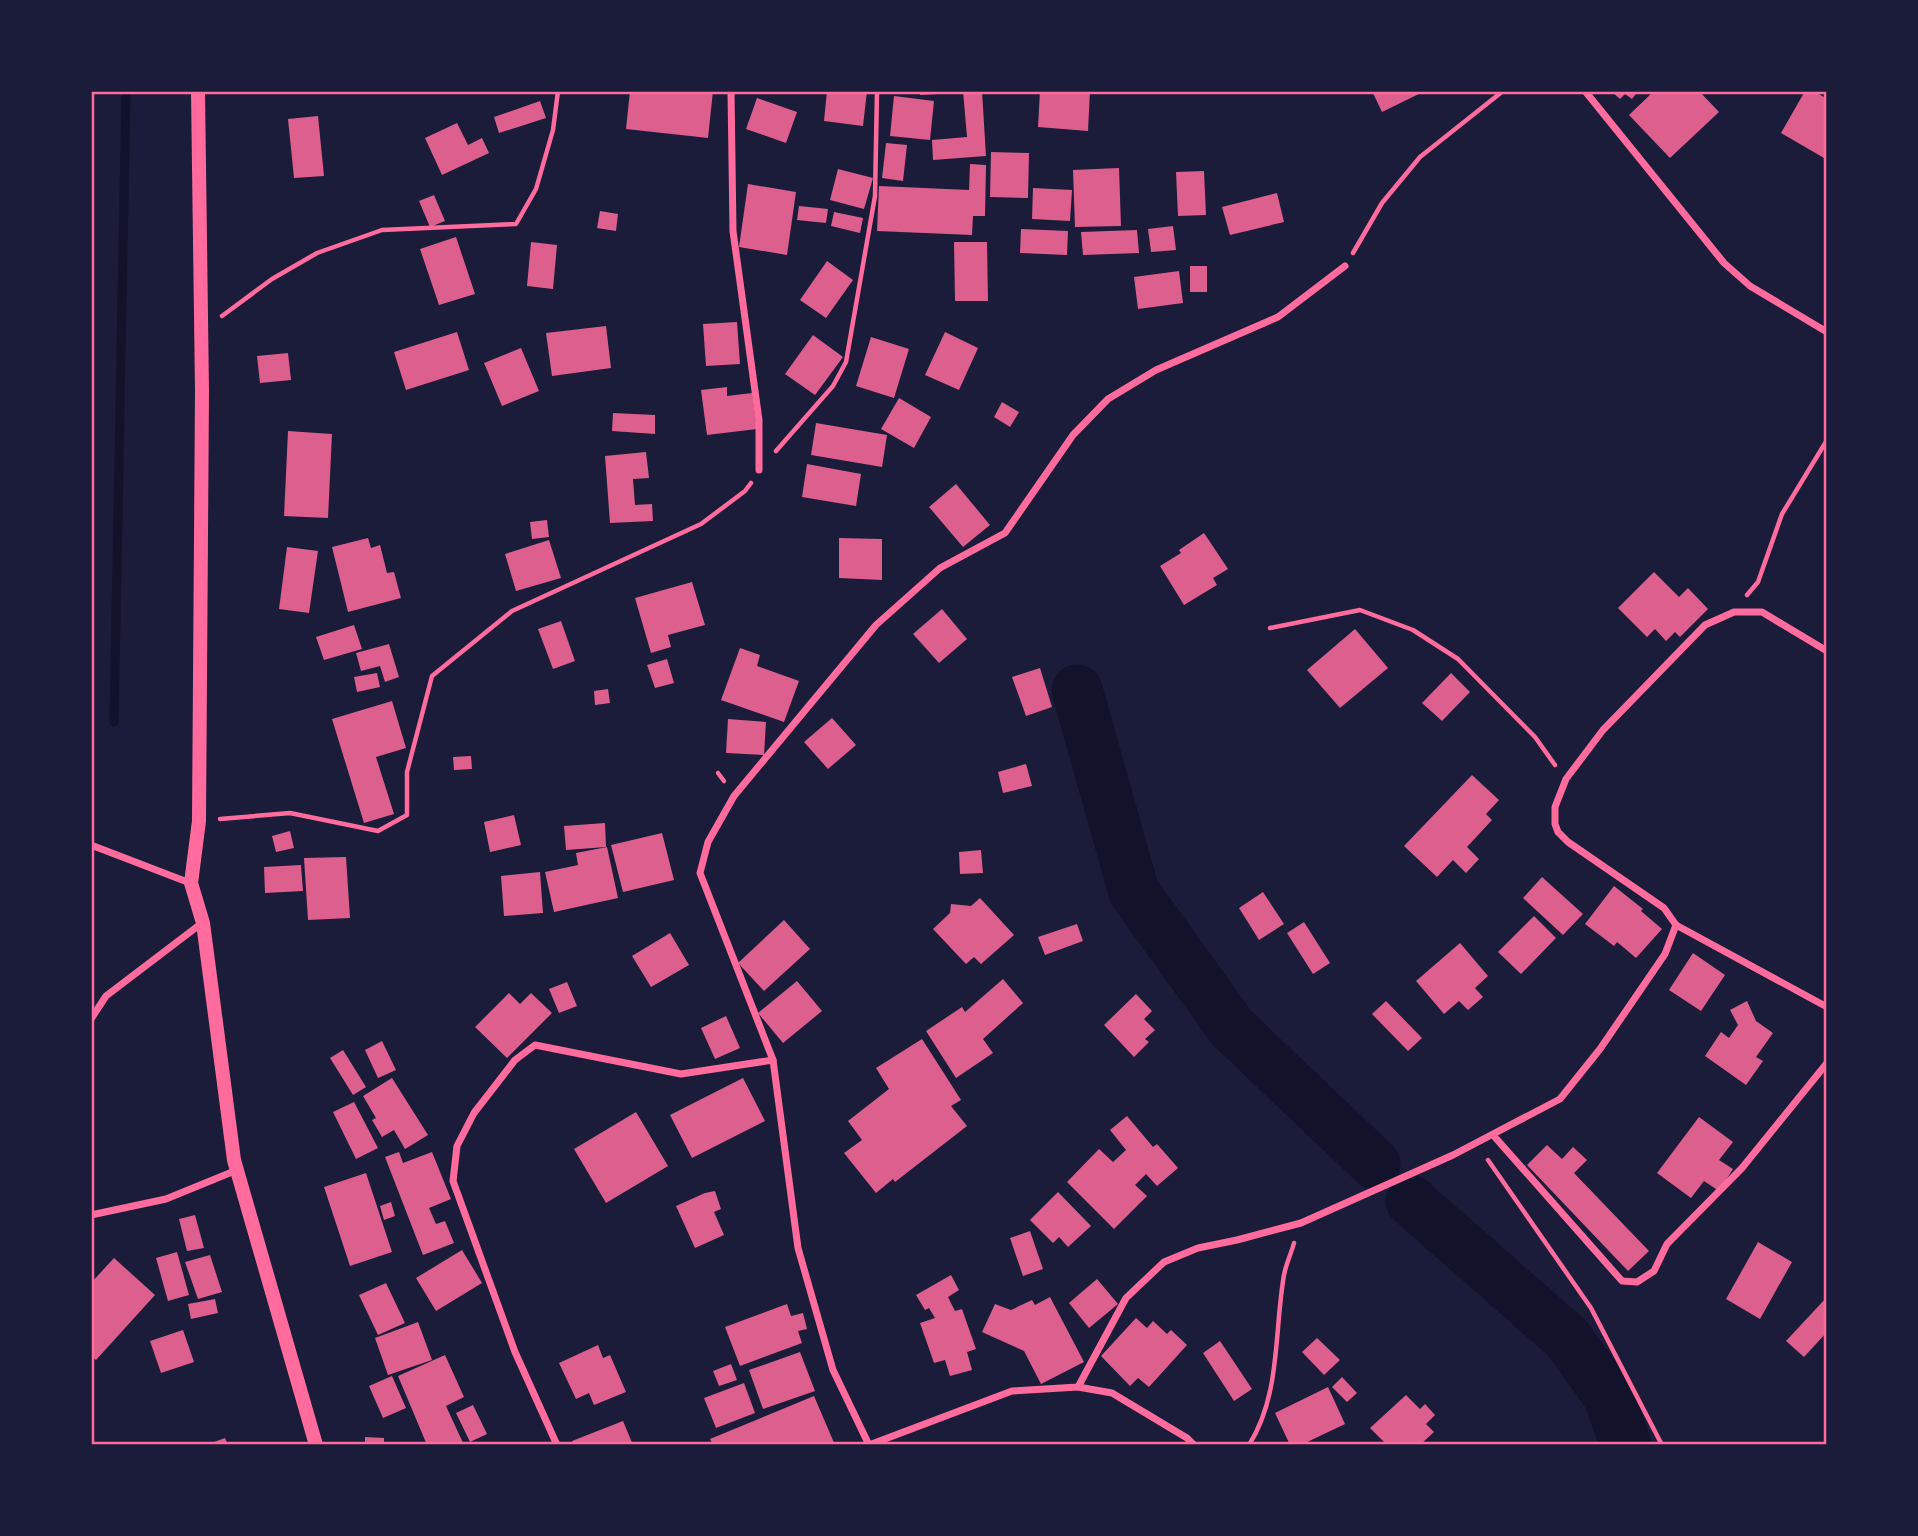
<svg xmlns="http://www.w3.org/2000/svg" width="1918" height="1536" font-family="'Sofia Sans Condensed',sans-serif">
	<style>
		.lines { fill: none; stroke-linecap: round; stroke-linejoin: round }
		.stream { stroke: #12122b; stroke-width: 9 }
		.river { stroke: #12122b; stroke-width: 51 }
		.building { fill: #dd5f8e }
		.path { stroke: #ff6b9d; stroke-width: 4.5 }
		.minor { stroke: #ff6b9d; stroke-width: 7 }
		.secondary { stroke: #ff6b9d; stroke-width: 14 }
		.neatline { fill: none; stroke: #ff6b9d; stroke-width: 2.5 }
	</style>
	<rect width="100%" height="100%" fill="#1b1b3a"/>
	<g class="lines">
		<polyline class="stream" points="114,722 126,91"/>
		<g class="river">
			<polyline points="1077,690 1134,892 1232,1028 1375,1164"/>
			<polyline points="1411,1201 1567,1338 1608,1395 1626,1445"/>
		</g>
	</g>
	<g class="building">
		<polygon points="630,91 713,91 708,138 626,129"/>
		<polygon points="827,91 867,91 863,126 824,121"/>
		<polygon points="920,91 955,91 956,93 920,95"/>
		<polygon points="963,91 982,91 986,156 933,160 932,140 967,137"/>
		<polygon points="1040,91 1090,91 1088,131 1038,127"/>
		<polygon points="1372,91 1425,91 1382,112"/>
		<polygon points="1611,91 1638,91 1632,99 1625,94 1620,99"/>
		<polygon points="1654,91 1699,91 1719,112 1670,158 1629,115"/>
		<polygon points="1805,91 1814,91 1827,99 1827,153 1824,158 1781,133"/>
		<polygon points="894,96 934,101 930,140 890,136"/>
		<polygon points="757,98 797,112 786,143 746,129"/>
		<polygon points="540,101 546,118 499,133 494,117"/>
		<polygon points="318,116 324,176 294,178 288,119"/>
		<polygon points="457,123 468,145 482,138 489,153 442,175 425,138"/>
		<polygon points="886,143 907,145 903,181 882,178"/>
		<polygon points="991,152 1029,153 1028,198 990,197"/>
		<polygon points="970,164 986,165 985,216 973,216 972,235 877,231 879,186 969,190"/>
		<polygon points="1119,168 1121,226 1075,227 1073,170"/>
		<polygon points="838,169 873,178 864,209 830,200"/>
		<polygon points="1204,171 1206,215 1178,216 1176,172"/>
		<polygon points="748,184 796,192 787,255 739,247"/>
		<polygon points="1033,188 1072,190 1070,221 1032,219"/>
		<polygon points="1277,193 1284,222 1230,235 1222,207"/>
		<polygon points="434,195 445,221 430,227 419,201"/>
		<polygon points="799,206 828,209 826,223 797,220"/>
		<polygon points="600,211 618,214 616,231 597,228"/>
		<polygon points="834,212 863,218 860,233 831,226"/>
		<polygon points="1173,226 1176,250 1151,252 1148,229"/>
		<polygon points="1021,229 1068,231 1067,255 1020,253"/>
		<polygon points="1137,230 1139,253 1083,255 1081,232"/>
		<polygon points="456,237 475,294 439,305 420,249"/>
		<polygon points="531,242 557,245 553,289 527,286"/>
		<polygon points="954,242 987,242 988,301 955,301"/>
		<polygon points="827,261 853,280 826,318 800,300"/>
		<rect x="1190" y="266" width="17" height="26"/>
		<polygon points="1179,271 1183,303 1138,309 1134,277"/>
		<polygon points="737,322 740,364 706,366 703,324"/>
		<polygon points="606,326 611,368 552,376 546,333"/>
		<polygon points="457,332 469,370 406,390 394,352"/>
		<polygon points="945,332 978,348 959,390 925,375"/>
		<polygon points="813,335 843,357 815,395 785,374"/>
		<polygon points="871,337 909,349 894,398 856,386"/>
		<polygon points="521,348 539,391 502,406 484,363"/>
		<polygon points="288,353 291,380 260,383 257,356"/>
		<polygon points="727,387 727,396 752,393 757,429 707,435 701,390"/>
		<polygon points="899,398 931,417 914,448 881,429"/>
		<polygon points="1002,402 1019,412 1010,427 994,417"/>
		<polygon points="613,413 655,415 655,434 612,431"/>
		<polygon points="816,423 887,435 882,467 811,455"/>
		<polygon points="288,431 332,434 328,518 284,516"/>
		<polygon points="646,452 649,478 633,479 635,505 652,504 653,521 610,523 605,456"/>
		<polygon points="807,464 861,474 856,506 802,497"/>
		<polygon points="956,484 990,525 963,547 929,507"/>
		<polygon points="547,520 549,537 532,539 530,522"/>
		<polygon points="1204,533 1228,569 1213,578 1217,585 1184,605 1160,566 1181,553 1179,550"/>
		<polygon points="368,538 371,548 380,545 387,573 394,572 401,598 348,612 332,547"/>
		<polygon points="839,538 882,539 882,580 839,578"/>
		<polygon points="549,540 561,578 516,591 505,554"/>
		<polygon points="287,547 318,551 309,613 279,609"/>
		<polygon points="1654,572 1679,597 1688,588 1708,609 1680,637 1675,632 1666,641 1655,629 1647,637 1618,608"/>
		<polygon points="692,582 705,625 668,635 671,647 651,653 635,598"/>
		<polygon points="942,609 967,639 939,663 913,634"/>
		<polygon points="561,621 575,661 553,669 538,629"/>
		<polygon points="354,625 362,649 324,660 316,637"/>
		<polygon points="1355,629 1388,668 1340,708 1307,670"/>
		<polygon points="389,644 399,677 385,682 380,666 361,671 356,653"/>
		<polygon points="740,648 760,655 757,666 799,681 784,722 721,700"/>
		<polygon points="667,659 674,683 655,688 647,665"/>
		<polygon points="1040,668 1052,707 1026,716 1012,677"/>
		<polygon points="377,673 380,687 357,692 354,677"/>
		<polygon points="1451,673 1470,692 1442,721 1422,703"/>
		<polygon points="608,689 610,703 595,705 594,691"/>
		<polygon points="392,701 406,748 376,757 394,814 364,823 332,719"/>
		<polygon points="832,718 856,745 828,769 804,742"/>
		<polygon points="728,719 766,722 764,755 726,753"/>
		<polygon points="471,756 472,769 454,770 453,757"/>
		<polygon points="1026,764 1032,786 1003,793 998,772"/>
		<polygon points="1472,775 1499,800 1486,814 1492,820 1467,847 1479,859 1466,873 1453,860 1437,877 1404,846"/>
		<polygon points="514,815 521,845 490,852 484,822"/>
		<polygon points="605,823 606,847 566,850 564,826"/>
		<polygon points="290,831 294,848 276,852 272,836"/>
		<polygon points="662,833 674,880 623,892 611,845"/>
		<polygon points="607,847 618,898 554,912 545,872 578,865 576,853"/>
		<polygon points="981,850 983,873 960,874 959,852"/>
		<polygon points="346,857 350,918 308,920 304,858"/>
		<polygon points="301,865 303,891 265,893 264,867"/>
		<polygon points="540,872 543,913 504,916 501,876"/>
		<polygon points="1542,877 1583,914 1563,935 1523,898"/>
		<polygon points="1614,886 1643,909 1641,911 1662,929 1636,958 1617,942 1614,946 1585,924"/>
		<polygon points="1263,892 1284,924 1259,940 1239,908"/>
		<polygon points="980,898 1014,935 981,964 974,957 966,964 933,929 950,913 951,904 971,906"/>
		<polygon points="1534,916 1556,938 1521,974 1498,952"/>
		<polygon points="784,920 810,949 764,991 738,963"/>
		<polygon points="1304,922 1330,963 1313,974 1287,933"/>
		<polygon points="1077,924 1083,941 1045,955 1038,937"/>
		<polygon points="670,933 689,965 651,987 632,956"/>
		<polygon points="1460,943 1488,976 1475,988 1483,997 1468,1010 1459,1001 1444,1014 1416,981"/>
		<polygon points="1693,953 1725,975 1701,1011 1669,990"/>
		<polygon points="1003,979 1023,1003 983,1039 993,1053 956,1078 926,1031 962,1007 965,1012"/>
		<polygon points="797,981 822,1011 783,1043 758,1013"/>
		<polygon points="567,982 577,1006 559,1013 549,989"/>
		<polygon points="509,993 520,1004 531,993 552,1013 507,1058 475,1027"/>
		<polygon points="1136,994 1152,1011 1144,1019 1155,1030 1145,1039 1149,1042 1134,1057 1104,1025"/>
		<polygon points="1386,1001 1422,1038 1408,1051 1372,1014"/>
		<polygon points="1747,1001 1756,1021 1773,1033 1756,1057 1763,1061 1746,1085 1705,1056 1721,1032 1729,1038 1738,1025 1730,1010"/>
		<polygon points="726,1016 740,1048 715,1059 701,1028"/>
		<polygon points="922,1039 961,1100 951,1106 967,1126 895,1182 893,1179 876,1193 844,1153 862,1140 848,1121 889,1089 876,1068"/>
		<polygon points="382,1041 396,1070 378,1078 365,1050"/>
		<polygon points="343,1050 366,1087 353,1095 330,1058"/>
		<polygon points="392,1078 428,1135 405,1149 394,1130 382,1137 372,1120 376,1118 363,1096"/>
		<polygon points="743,1078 765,1121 692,1158 670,1115"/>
		<polygon points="354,1102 378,1148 356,1159 333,1112"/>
		<polygon points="636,1112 668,1166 606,1203 574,1149"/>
		<polygon points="1127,1116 1153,1147 1157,1144 1178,1168 1157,1186 1146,1174 1135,1185 1147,1196 1114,1229 1067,1182 1099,1149 1113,1162 1126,1150 1110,1130"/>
		<polygon points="1699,1117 1733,1142 1719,1160 1733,1169 1719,1191 1704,1181 1691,1198 1657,1173"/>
		<polygon points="1547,1145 1562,1159 1573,1147 1587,1160 1574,1173 1649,1251 1628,1271 1527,1165"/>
		<polygon points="399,1152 403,1163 432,1152 451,1199 429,1208 436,1224 445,1221 454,1243 423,1255 385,1157"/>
		<polygon points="366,1173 392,1252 350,1266 324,1187"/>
		<polygon points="715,1191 721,1209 714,1212 724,1235 695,1248 676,1206 705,1193"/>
		<polygon points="1058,1192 1091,1226 1068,1247 1059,1237 1053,1243 1030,1220"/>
		<polygon points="391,1202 395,1216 384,1220 380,1206"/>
		<polygon points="195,1215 204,1248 187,1251 179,1219"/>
		<polygon points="1030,1231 1043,1269 1023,1276 1010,1238"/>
		<polygon points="1758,1242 1792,1262 1760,1319 1726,1299"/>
		<polygon points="462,1250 482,1283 436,1311 416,1278"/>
		<polygon points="177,1252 189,1295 168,1301 156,1258"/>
		<polygon points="210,1255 222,1292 198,1299 185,1262"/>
		<polygon points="114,1258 155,1295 96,1360 91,1356 91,1283"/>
		<polygon points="951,1275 959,1290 948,1297 955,1311 962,1309 976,1349 967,1352 972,1370 950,1376 945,1360 934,1363 920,1323 935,1318 929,1308 925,1310 916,1295"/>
		<polygon points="1097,1279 1118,1304 1089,1328 1069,1303"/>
		<polygon points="386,1283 405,1323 378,1335 359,1295"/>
		<polygon points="1050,1297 1084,1362 1041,1384 1024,1351 982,1332 995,1304 1011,1310 1032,1300 1035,1305"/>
		<polygon points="1827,1297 1827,1332 1804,1357 1786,1341"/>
		<polygon points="215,1299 218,1313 191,1319 188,1304"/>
		<polygon points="787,1304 791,1316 803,1313 807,1329 798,1331 802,1343 740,1366 725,1327"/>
		<polygon points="1136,1318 1147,1328 1153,1321 1167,1334 1171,1330 1187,1345 1149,1387 1138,1378 1130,1386 1101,1356"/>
		<polygon points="418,1322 432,1360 388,1375 375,1338"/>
		<polygon points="183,1330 194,1362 161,1373 150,1341"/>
		<polygon points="1317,1338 1340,1360 1324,1375 1302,1352"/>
		<polygon points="1220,1341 1252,1389 1234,1401 1203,1353"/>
		<polygon points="598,1345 603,1358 610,1355 626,1392 594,1405 589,1393 576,1399 559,1363"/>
		<polygon points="800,1352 815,1391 763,1409 749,1370"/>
		<polygon points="445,1355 464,1397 446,1406 464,1445 427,1445 398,1376"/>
		<polygon points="731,1364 737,1380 719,1386 713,1371"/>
		<polygon points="392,1376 406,1408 383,1418 369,1386"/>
		<polygon points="1342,1377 1357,1393 1347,1402 1332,1387"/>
		<polygon points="744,1383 755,1413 716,1428 704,1398"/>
		<polygon points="1328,1387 1345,1424 1301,1445 1290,1445 1275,1413"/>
		<polygon points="1406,1395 1420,1409 1425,1404 1435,1415 1426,1424 1434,1432 1420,1445 1387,1445 1370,1428"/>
		<polygon points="814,1396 835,1445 713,1445 710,1439"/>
		<polygon points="473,1405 487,1434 470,1442 456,1413"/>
		<polygon points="623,1421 633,1445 574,1445 572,1441"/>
		<polygon points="365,1437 384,1438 384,1445 365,1445"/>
		<polygon points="225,1438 228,1445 206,1445"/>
	</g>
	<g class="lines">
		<g class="path">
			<polyline points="1353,253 1382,203 1420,157 1503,91"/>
			<polyline points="222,316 272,279 317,253 382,230 516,224 536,189 553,130 558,91"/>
			<polyline points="776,451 833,386 846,362 875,196 877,91"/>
			<polyline points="1747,595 1758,582 1782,514 1827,440"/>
			<polyline points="1270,628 1360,610 1413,630 1458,659 1535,737 1555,765"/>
			<polyline points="718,773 724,781"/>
			<polyline points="220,819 290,813 378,831 407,815 407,772 432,676 512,611 701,524 745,491 751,483"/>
			<polyline points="1488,1160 1591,1308 1662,1445"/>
			<path d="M1249 1445C1281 1394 1274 1332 1284 1275 1286 1264 1291 1254 1294 1243"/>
		</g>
		<g class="minor">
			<polyline points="731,91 733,231 759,420 759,470"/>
			<polyline points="1585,91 1724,263 1750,286 1827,332"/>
			<polyline points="91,845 190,883"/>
			<polyline points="1676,925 1827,1007"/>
			<polyline points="91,1019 106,996 202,923"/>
			<polyline points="1493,1135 1622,1281 1637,1282 1654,1271 1667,1244 1742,1168 1827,1063"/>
			<polyline points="91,1215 166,1199 237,1170"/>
			<polyline points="1078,1387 1112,1393 1187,1438 1194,1445"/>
			<polyline points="557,1445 515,1352 453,1181 457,1146 474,1113 515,1060 535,1045 681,1074 773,1060"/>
			<polyline points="869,1445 1012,1391 1078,1387 1126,1298 1164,1262 1198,1248 1237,1240 1301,1223 1453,1155 1560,1099 1600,1049 1665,954 1676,925 1664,908 1568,842 1558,832 1555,824 1555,807 1566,779 1603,730 1705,625 1734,612 1762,612 1827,651"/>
			<polyline points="869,1445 833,1370 798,1248 773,1060 700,873 708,842 734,796 876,625 940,568 1005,533 1073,435 1108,399 1156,370 1278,317 1345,266"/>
		</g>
		<polyline class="secondary" points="198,91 202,391 199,821 191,883 203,923 234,1160 316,1445"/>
	</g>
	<rect width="1918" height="1536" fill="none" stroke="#1b1b3a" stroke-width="186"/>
	<rect x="93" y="93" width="1732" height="1350" class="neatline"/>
</svg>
